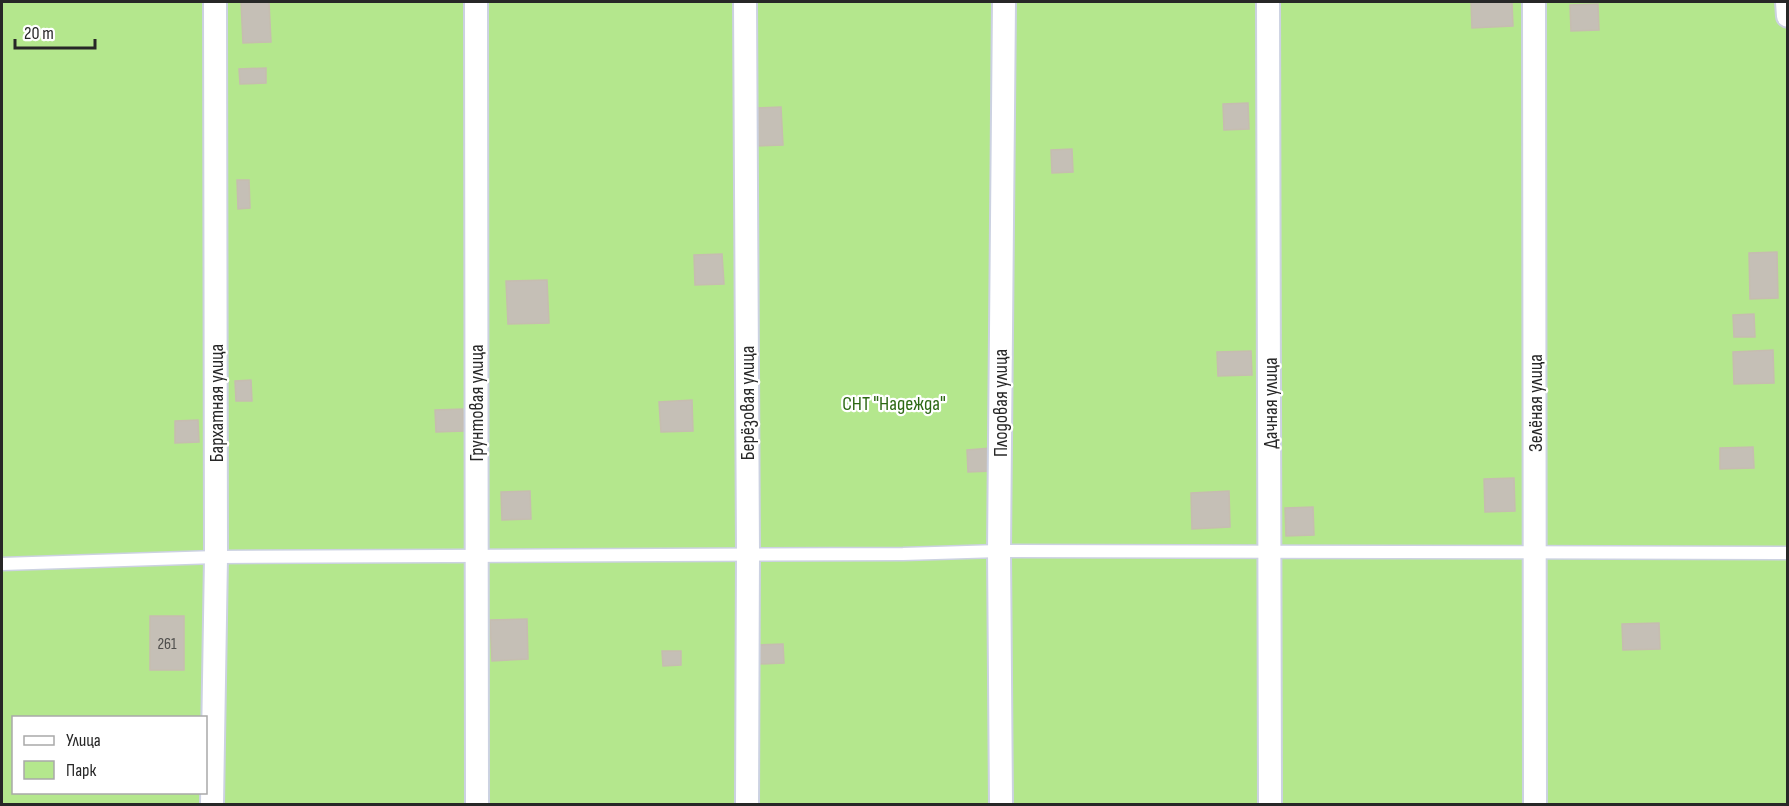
<svg xmlns="http://www.w3.org/2000/svg" width="1789" height="806" font-family="'Sofia Sans Condensed',sans-serif">
	<style>
		.green { fill: #b4e78d; fill-rule: evenodd }
		.building { fill: #c5bfb6; stroke: #c6bdb0; stroke-width: 1.5 }
		.lines { fill: none; stroke-linecap: round; stroke-linejoin: round }
		.lane-casing { stroke: #ccd2e2; stroke-width: 15 }
		.street-casing { stroke: #ccd2e2; stroke-width: 26 }
		.lane { stroke: #fff; stroke-width: 12 }
		.street { stroke: #fff; stroke-width: 22 }
		.labels { text-anchor: middle; stroke-width: 4.5; stroke-linejoin: round; paint-order: stroke }
		.number-label { font-size: 16px; fill: #4e4d4b }
		.street-label { font-size: 20px; fill: #272727; stroke: #fff }
		.park-label { font-size: 20px; fill: #2c6813; stroke: #fff }
	</style>
	<rect width="100%" height="100%" fill="#ebe0d6"/>
	<path class="green" d="M2 2H1787V804H2ZM14 718H206V792H14Z"/>
	<g class="building">
		<polygon points="241,2 269,2 271,42 243,43"/>
		<polygon points="1471,2 1512,2 1513,26 1472,28"/>
		<polygon points="1598,4 1599,30 1571,31 1570,5"/>
		<polygon points="266,68 266,83 240,84 239,69"/>
		<polygon points="1248,103 1249,129 1224,130 1223,104"/>
		<polygon points="781,107 783,145 756,146 754,108"/>
		<polygon points="1072,149 1073,172 1052,173 1051,150"/>
		<polygon points="237,180 249,180 250,208 238,209"/>
		<polygon points="1777,252 1778,298 1750,299 1749,253"/>
		<polygon points="722,254 724,284 695,285 694,255"/>
		<polygon points="547,280 549,323 508,324 506,281"/>
		<polygon points="1754,314 1755,337 1734,337 1733,315"/>
		<polygon points="1773,350 1774,383 1734,384 1733,352"/>
		<polygon points="1251,351 1252,375 1218,376 1217,352"/>
		<polygon points="251,380 252,401 236,401 235,381"/>
		<polygon points="692,400 693,431 661,432 659,402"/>
		<polygon points="463,409 464,431 436,432 435,410"/>
		<polygon points="198,420 199,442 175,443 175,421"/>
		<polygon points="1753,447 1754,468 1720,469 1720,448"/>
		<polygon points="991,448 992,471 968,472 967,450"/>
		<polygon points="1514,478 1515,511 1485,512 1484,479"/>
		<polygon points="530,491 531,519 502,520 501,492"/>
		<polygon points="1229,491 1230,527 1192,529 1191,493"/>
		<polygon points="1313,507 1314,535 1286,536 1285,508"/>
		<rect x="150" y="616" width="34" height="54"/>
		<polygon points="527,619 528,659 492,661 490,620"/>
		<polygon points="1659,623 1660,649 1623,650 1622,624"/>
		<polygon points="783,644 784,663 759,664 758,645"/>
		<polygon points="662,651 681,651 681,665 663,666"/>
	</g>
	<g class="lines">
		<g class="lane-casing">
			<polyline id="lane" points="2,564 216,557 903,554 999,551 1788,553"/>
		</g>
		<g class="street-casing">
			<g id="street">
				<polyline points="476,2 477,804"/>
				<polyline points="745,2 748,553 747,804"/>
				<polyline points="1268,2 1270,804"/>
				<polyline points="1534,2 1535,804"/>
				<polyline points="1787,2 1788,16"/>
				<polyline points="212,804 216,557 215,2"/>
				<polyline points="1001,804 999,551 1004,2"/>
			</g>
		</g>
		<use href="#lane" class="lane"/>
		<use href="#street" class="street"/>
	</g>
	<g class="labels">
		<g class="number-label">
			<text x="167" y="649">261</text>
		</g>
		<g class="street-label">
			<text transform="translate(216 403) rotate(-90)" y="7">Бархатная улица</text>
			<text transform="translate(476 403) rotate(-90)" y="7">Грунтовая улица</text>
			<text transform="translate(747 403) rotate(-90)" y="7">Берёзовая улица</text>
			<text transform="translate(1000 403) rotate(-90)" y="7">Плодовая улица</text>
			<text transform="translate(1270 403) rotate(-90)" y="7">Дачная улица</text>
			<text transform="translate(1535 403) rotate(-90)" y="7">Зелёная улица</text>
		</g>
		<g class="park-label">
			<text x="894" y="410">СНТ "Надежда"</text>
		</g>
	</g>
	<rect width="1789" height="806" fill="none" stroke="#272727" stroke-width="6"/>
	<rect x="12" y="716" width="195" height="78" fill="#ffffff" stroke="#a9a9a9" stroke-width="1.5"/>
	<rect x="24" y="736" width="30" height="9" fill="#ffffff" stroke="#a9a9a9" stroke-width="1.5"/>
	<text x="66" y="746" font-size="18" fill="#272727">Улица</text>
	<rect x="24" y="761" width="30" height="18" fill="#b4e78d" stroke="#a9a9a9" stroke-width="1.5"/>
	<text x="66" y="776" font-size="18" fill="#272727">Парк</text>
	<path d="M15 39v9h80v-9" fill="none" stroke="#272727" stroke-width="3"/>
	<text x="24" y="39" font-size="18" fill="#272727" stroke="#ffffff" stroke-width="4.5" paint-order="stroke">20 m</text>
</svg>
